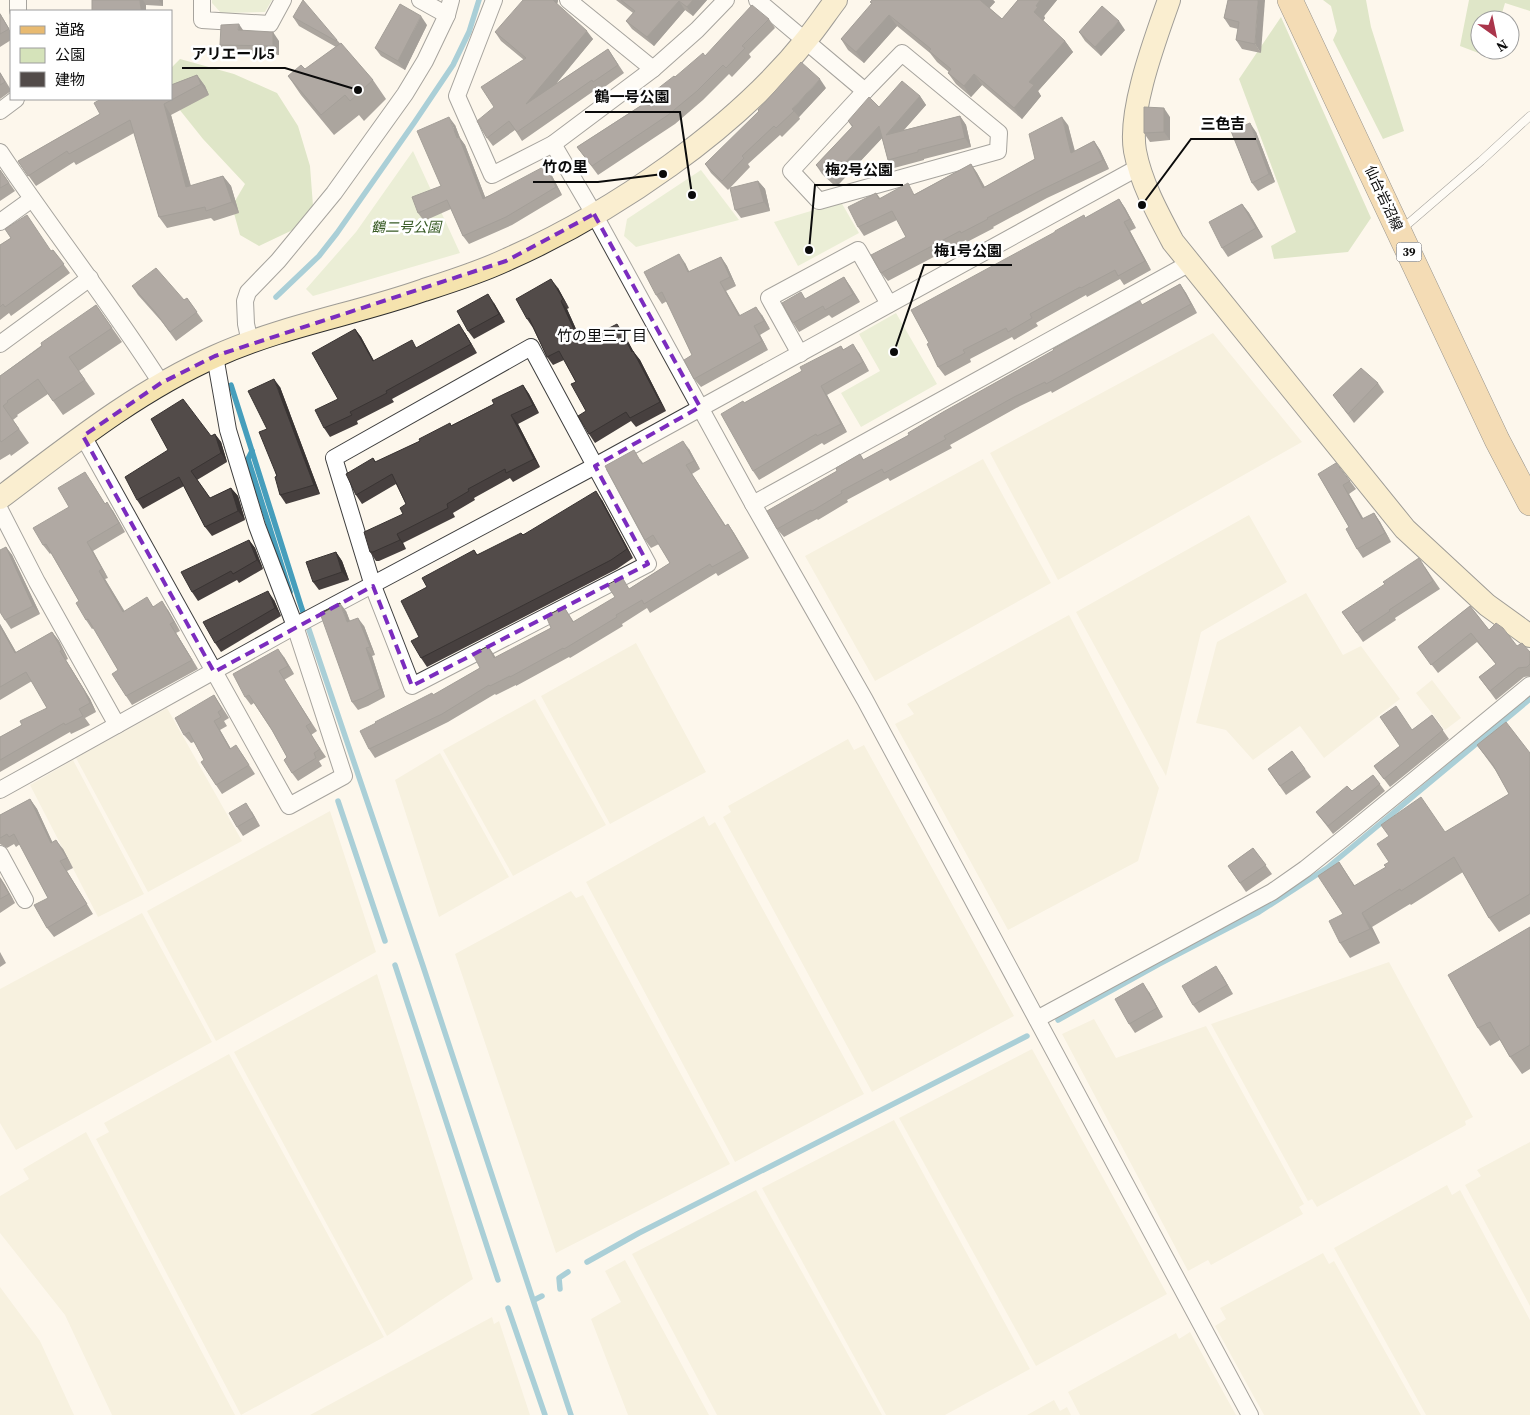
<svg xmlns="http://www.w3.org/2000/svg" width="1530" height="1415" font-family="'Source Serif 4','Noto Sans JP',serif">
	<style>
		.farmland { fill: #efe8cf }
		.green { fill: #d5e3ba }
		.forest { fill: #bbd19b }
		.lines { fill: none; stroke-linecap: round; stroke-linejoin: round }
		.stream { stroke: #469ebc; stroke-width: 5.5 }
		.lane-casing { stroke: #3e3e3e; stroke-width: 9 }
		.street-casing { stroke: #3e3e3e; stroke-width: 18 }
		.secondary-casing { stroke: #2d2d2d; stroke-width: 24 }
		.primary-casing { stroke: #1c1c1c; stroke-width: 26 }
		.lane { stroke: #fff; stroke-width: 8 }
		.street { stroke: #fff; stroke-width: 16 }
		.secondary { stroke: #f5e3ae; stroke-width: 22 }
		.primary { stroke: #e8ba71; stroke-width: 25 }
		.wall { fill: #47403f }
		.shaded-wall { fill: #393433 }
		.building { fill: #524b49; stroke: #393433 }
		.marked { fill: none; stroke: #7b2cbf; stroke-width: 4; stroke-dasharray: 10 6; stroke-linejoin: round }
		.labels { text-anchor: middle; stroke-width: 5; stroke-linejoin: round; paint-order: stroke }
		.shield { fill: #fff; stroke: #545454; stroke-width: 1 }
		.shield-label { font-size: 12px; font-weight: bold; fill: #0b0b0b }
		.street-label { font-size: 14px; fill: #0b0b0b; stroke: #fff }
		.park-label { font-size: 14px; font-style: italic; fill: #375a24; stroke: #fff }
		.neighbourhood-label { font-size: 15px; fill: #0b0b0b; stroke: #fff }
		.leader { fill: none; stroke: #0b0b0b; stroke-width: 2 }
		.callout-dot { fill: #0b0b0b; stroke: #fff; stroke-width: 2 }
		.callout-label { font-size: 15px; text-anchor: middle; font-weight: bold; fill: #0b0b0b; stroke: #fff; stroke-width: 5; stroke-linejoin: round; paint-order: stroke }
	</style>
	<rect width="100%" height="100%" fill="#fdf7ec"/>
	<g class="farmland">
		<polygon points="1213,333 1302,442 1058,580 990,453"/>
		<polygon points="983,459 1051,583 875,681 805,556"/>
		<polygon points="1249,515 1287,582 1201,632 1166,776 1076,612"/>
		<polygon points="1306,593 1343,655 1361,646 1400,699 1324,758 1300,726 1253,760 1226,730 1196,723 1217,642"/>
		<polygon points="1069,615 1159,788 1138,861 1008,930 895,724 914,714 907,704"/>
		<polygon points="636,643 706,772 610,824 541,696"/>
		<polygon points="1432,680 1461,718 1445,730 1416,693"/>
		<polygon points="535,699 606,825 513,876 443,750"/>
		<polygon points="167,708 242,841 148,892 76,758"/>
		<polygon points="848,739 854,750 864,745 1014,1016 872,1092 723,817 731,812 728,806"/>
		<polygon points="440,753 509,877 439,917 395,780"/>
		<polygon points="73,760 144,894 98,917 30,785"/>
		<polygon points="330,811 376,952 216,1041 147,911"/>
		<polygon points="704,816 709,826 715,822 864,1094 735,1162 586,882"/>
		<polygon points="571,891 576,898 583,895 730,1164 556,1253 455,954"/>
		<polygon points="142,913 212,1042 16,1150 0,1123 0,989"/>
		<polygon points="1389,962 1473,1117 1465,1121 1466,1125 1317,1207 1312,1199 1308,1201 1211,1024"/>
		<polygon points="377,974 473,1279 387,1336 234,1052"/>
		<polygon points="1094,1019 1116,1058 1206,1026 1304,1204 1299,1207 1303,1214 1211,1265 1208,1260 1188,1271 1062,1034"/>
		<polygon points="1032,1049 1167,1294 1036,1366 899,1118"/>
		<polygon points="229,1054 384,1337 241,1415 96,1139 109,1132 104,1123"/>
		<polygon points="894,1120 1030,1369 945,1415 886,1415 762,1188"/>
		<polygon points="86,1132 235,1415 112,1415 65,1315 0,1233 0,1196 29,1179 23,1169"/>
		<polygon points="1530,1142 1530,1306 1465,1185 1481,1176 1477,1170"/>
		<polygon points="1447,1185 1452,1195 1460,1190 1530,1320 1530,1415 1426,1415 1334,1248"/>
		<polygon points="756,1190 882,1415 717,1415 632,1254"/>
		<polygon points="1323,1253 1329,1264 1334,1261 1421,1415 1264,1415 1215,1326 1226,1319 1220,1308"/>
		<polygon points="625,1260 709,1415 628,1415 591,1319 621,1302 605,1271"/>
		<polygon points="0,1287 40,1341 74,1415 0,1415"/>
		<polygon points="492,1317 494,1324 499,1321 530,1415 310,1415"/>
		<polygon points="1190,1332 1236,1415 1080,1415 1068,1392 1176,1333 1179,1339"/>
		<polygon points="1054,1400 1060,1411 1067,1407 1071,1415 1027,1415"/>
	</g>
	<g class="green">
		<polygon points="212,0 272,0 265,12 221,13 212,3"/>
		<polygon points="413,151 460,253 313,296 306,289 356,232"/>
		<polygon points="701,170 739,220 636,247 624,236 627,219"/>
		<polygon points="841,202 859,233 798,266 774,222"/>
		<polygon points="896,313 937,384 861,427 841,393 880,371 859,334"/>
	</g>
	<g class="forest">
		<polygon points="1323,0 1366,0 1371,27 1404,131 1383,139 1333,40 1337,31 1331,6"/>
		<polygon points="1469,0 1530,0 1530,11 1505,3 1500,20 1480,20 1480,50 1491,50 1489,57 1460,46"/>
		<polygon points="1281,17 1371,218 1348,252 1274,259 1271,246 1296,232 1239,79"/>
		<polygon points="180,59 234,74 277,93 298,126 310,166 313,206 299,227 259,246 240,235 232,206 245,184 203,139 171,99 171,68"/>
	</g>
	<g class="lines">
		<g class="stream">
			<polyline points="276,297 319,256 337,233 414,123 453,65 469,32 479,0"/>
			<polyline points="231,385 301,606 423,966 571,1415"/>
			<polyline points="252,451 248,459 290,592"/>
			<polyline points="338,801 385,941"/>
			<polyline points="395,965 498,1280"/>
			<polyline points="1058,1020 1159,964 1259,912 1327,868 1530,699"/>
			<polyline points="587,1262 639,1233 1027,1036"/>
			<polyline points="560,1289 559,1278 568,1272"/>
			<polyline points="534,1300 542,1296"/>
			<polyline points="508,1308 545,1415"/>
		</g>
		<g class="lane-casing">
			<polyline id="lane" points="1402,229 1481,161 1530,116"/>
		</g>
		<g class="street-casing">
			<g id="street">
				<polyline points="202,0 202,20 270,24 283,0"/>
				<polyline points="420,0 447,15"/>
				<polyline points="494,0 457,96 492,175 553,144 653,69 697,30 726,0"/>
				<polyline points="568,0 653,69"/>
				<polyline points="757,0 865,91"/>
				<polyline points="18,11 18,0"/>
				<polygon points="902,53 999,133 998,151 819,201 791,171 865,91"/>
				<polyline points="0,111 16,99"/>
				<polyline points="553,144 594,214 753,504 865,700 1250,1415"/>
				<path d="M0 152C52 230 111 304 161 383"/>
				<polyline points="0,222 32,199"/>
				<polyline points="250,342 246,324 245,301 248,292 278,261 334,193 405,94 425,61 447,15 451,0"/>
				<polyline points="0,344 90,278"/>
				<polygon points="531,347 648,564 412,686 373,586 334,458"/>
				<polyline points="800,354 769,298 858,250 889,304"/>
				<polyline points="83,436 289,806 344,776 295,626 257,526 228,430 215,356"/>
				<polyline points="753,504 1190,263"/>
				<polyline points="0,510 37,582 117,725"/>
				<polyline points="0,790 295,626 595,466 1139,167"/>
				<polyline points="0,854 25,900"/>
				<polyline points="1037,1019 1272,892 1305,869 1340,841 1530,685"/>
			</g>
		</g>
		<g class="secondary-casing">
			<g id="secondary">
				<path d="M1169 0C1155 40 1128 111 1135 151 1141 183 1158 214 1173 242L1405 529 1487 605 1530 636"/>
				<path d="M0 498C69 446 137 391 216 356 282 326 356 314 424 290 452 281 481 272 508 259 614 212 734 130 806 40 817 27 826 13 836 0"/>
			</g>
		</g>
		<g class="primary-casing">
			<polyline id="primary" points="1290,0 1497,440 1530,503"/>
		</g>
		<use href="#lane" class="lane"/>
		<use href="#street" class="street"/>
		<use href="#secondary" class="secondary"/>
		<use href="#primary" class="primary"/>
	</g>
	<g class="wall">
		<polygon points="92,0 163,0 163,6 146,5"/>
		<polygon points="616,0 707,0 693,16 685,10 654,46 632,29 626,21 633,13"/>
		<polygon points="872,0 993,0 995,2 989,8 1002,19 1018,0 1057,0 1044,16 1045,18 1043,21 1065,41 1073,52 1038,91 1041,96 1022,119 982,85 971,97 956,84 948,73 949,72 937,62 930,53 897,26 864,63 848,50 841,39 872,4 870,2"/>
		<polygon points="1228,0 1261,53 1242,49 1236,40 1238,29 1230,27 1224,18"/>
		<polygon points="558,1 557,4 593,39 556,84 608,49 624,73 599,91 598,88 522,141 515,130 493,146 487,138 494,107 524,60 501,41 495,32"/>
		<polygon points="0,13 11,32 11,40 0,47"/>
		<polygon points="293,17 337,40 373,80 386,99 364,121 359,115 334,135 301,95 288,76 305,69 336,47 299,26"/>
		<polygon points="769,19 775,28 749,54 751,57 732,77 729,74 703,100 675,124 598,175 577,147 649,100 647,97 705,56"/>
		<polygon points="427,25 405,70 381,56 375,48"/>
		<polygon points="1125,30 1101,56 1085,41 1079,32"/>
		<polygon points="243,31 279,41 279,55 226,53 220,45"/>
		<polygon points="0,72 11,90 11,91 0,99"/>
		<polygon points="197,75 205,86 209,95 171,115 191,186 223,176 231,186 239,213 214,221 211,218 167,228 159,217 134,133 76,165 74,162 36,186 18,161 100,114 101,99 134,99"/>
		<polygon points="826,88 799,117 800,119 782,137 780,135 748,164 750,167 728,190 711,173 705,164"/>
		<polygon points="920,96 926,105 904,130 960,116 966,125 971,147 924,159 924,160 894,168 888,160 882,138 838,185 835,186 822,174 816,165 852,127 848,121 879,107"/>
		<polygon points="1170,117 1170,140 1150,142 1144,133"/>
		<polygon points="455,125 460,138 465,145 485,197 551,174 562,195 512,225 469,244 463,236 451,209 424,221 418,213 441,186"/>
		<polygon points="1068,125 1075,151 1094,141 1100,150 1109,169 1047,198 993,227 994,228 967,242 966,240 888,281 881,273 906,237 897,220 864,236 858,227 876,193 880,198 915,194 971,164 977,173 985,187 1035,159"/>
		<polygon points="1256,132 1275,182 1258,191 1252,183"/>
		<polygon points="0,170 15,191 0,201"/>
		<polygon points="758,181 765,189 770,211 741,218 735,210"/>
		<polygon points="1119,199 1125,208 1136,228 1130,231 1151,270 1124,285 1120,279 1087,297 1086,295 1036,323 1038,326 1014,340 1012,337 970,359 971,362 945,376 938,367 929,343 1086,218"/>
		<polygon points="1242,204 1249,213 1263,237 1228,257 1222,248"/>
		<polygon points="5,229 51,251 53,250 70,273 11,316 9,313 0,320 0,245 11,238"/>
		<polygon points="721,257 727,266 736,286 726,291 740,315 762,315 770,329 760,335 768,350 701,387 694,379 692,355 667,301 662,304 656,295 685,263 689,272"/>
		<polygon points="844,277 850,286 860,302 832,318 829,315 799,332 793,323 806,299"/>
		<polygon points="1180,284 1186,293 1197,313 1052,393 1051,391 1020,406 950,445 952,448 890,481 888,478 847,500 848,502 818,520 817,519 784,537 777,529 837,471 860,454 864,460"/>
		<polygon points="132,286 184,300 187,298 203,321 176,341 162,322 138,295"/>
		<polygon points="558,288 569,308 567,309 582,342 623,332 633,351 640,360 666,411 636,427 631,421 595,443 589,434 586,411 576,382 564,360 553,365 547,357 533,328 527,319"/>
		<polygon points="494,303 505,322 474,339 468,331"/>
		<polygon points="96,305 122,342 79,371 95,394 63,415 48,394 17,415 18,416 13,420 29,443 11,456 10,454 0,460 0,376"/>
		<polygon points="355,329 361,337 374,361 465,333 477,353 392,399 394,402 357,421 358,424 330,437 324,428 338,399"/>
		<polygon points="841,346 843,349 859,353 869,371 827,395 847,432 824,445 822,443 759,480 753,471 744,403 802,371"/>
		<polygon points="1378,383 1384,392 1354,423 1333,395"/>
		<polygon points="523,385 529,394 539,413 518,424 540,467 513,482 510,478 474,498 475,500 453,513 455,517 403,543 406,549 379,561 376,561 370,552 403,514 406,504 396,484 362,504 356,495 373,458 376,462 420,441 494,404"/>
		<polygon points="280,387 320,494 286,504 280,495 267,429"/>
		<polygon points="215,434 221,442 227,462 197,480 210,498 231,488 238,496 245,520 212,536 205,527 184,486 143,509 137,500 211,436"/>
		<polygon points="689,449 700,469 692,474 726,526 728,524 734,533 749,558 718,576 716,573 650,613 647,608 622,624 623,626 570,658 569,657 516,686 516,685 496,695 495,694 448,722 375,758 369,749 434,695 480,668 488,646 496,658 551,628 564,607 574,622 629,589 670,563 659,544 651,548 645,540 640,459 643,463"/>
		<polygon points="1318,474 1350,481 1356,489 1349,494 1363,519 1374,513 1380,522 1391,542 1363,558 1357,549 1349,527"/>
		<polygon points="91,481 105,504 113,511 125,532 93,551 108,578 105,579 124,611 153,606 168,610 180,631 176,633 198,669 132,705 126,696 118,670 94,628 92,629 86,620 79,601 51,553 50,554 43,545 69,507"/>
		<polygon points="602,500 633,558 617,569 427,667 421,658 419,637 427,587 474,550 477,555"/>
		<polygon points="249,540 255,548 263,569 239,583 237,580 198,601 192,592"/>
		<polygon points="6,547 12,555 40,614 11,629 5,620"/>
		<polygon points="336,552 342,561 349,580 319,590 313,582"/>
		<polygon points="1425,567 1440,589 1395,618 1396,620 1363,642 1342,612"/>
		<polygon points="274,600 281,616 221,652 215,643"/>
		<polygon points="1470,606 1489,630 1517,646 1530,652 1530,676 1524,677 1496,700 1479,677 1496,664 1477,642 1438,673 1418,647"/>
		<polygon points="346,611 350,621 364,626 375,655 372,656 385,697 368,706 358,710 352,702"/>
		<polygon points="0,624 16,652 52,632 59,641 68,659 66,660 90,699 96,712 85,718 90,725 71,734 70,732 0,772 0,737 22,725 47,708 32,681 0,700"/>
		<polygon points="284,657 294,674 284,680 317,731 311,735 326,757 319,761 322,766 298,781 292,773 287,757 272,730 254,703 251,705 245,697"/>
		<polygon points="214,695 229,718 224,721 227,726 220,730 231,749 242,754 255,774 222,794 216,785 204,760 194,742 191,743 184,735"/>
		<polygon points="1432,715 1449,739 1390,787 1374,766 1400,746 1412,730"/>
		<polygon points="1477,745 1530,753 1530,914 1499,932 1489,918 1463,872 1411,905 1410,904 1372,927 1380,943 1350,958 1340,943 1343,914 1339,862 1355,886 1509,794 1496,771"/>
		<polygon points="1292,751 1311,777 1286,795 1268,769"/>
		<polygon points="1373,775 1385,791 1333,834 1316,812 1352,791"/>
		<polygon points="30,799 37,809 52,842 63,849 73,868 67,871 93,914 54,937 47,928 48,898 20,844 16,847 14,844 7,848 0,844 0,815"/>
		<polygon points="252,812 260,826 243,836 237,827"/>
		<polygon points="1253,848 1272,874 1246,892 1228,866"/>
		<polygon points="0,877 5,885 15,903 0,913"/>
		<polygon points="1530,927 1530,1069 1522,1074 1510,1057 1500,1040 1490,1046 1478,1028"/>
		<polygon points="0,952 6,963 0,967"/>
		<polygon points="1222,975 1233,994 1199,1013 1193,1005"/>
		<polygon points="1149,992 1163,1017 1135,1033 1129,1024"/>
	</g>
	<g class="shaded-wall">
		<polygon points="140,0 143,0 146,5 146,11 141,11"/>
		<polygon points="159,0 163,0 163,6"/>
		<polygon points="552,0 558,0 558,1 556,6"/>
		<polygon points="693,0 707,0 693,16 687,7"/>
		<polygon points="980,0 993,0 995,2 987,11"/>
		<polygon points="1040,0 1057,0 1044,16 1045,18 1041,23 1034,12 1036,6"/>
		<polygon points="1258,0 1265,0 1261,53 1255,44"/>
		<polygon points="679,1 685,10 654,46 647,37"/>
		<polygon points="889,15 897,26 864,63 856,52"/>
		<polygon points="421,16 427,25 405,70 398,61"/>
		<polygon points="1119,21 1125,30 1101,56 1095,47"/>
		<polygon points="239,24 245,33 238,30"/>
		<polygon points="587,31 593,39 532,112 526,104"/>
		<polygon points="273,32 279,41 279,55 273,46"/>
		<polygon points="1065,41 1073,52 1038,91 1041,96 1022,119 1014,108 1029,82"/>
		<polygon points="974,74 982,85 971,97 964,86"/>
		<polygon points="197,75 205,86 209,95 201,84"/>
		<polygon points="820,79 826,88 799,117 792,109"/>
		<polygon points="920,96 926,105 892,143 886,135"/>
		<polygon points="164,104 171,115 194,198 186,187"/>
		<polygon points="1164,108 1170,117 1170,140 1164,132"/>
		<polygon points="960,116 966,125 971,147 965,138"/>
		<polygon points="449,117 455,125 460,138 465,145 489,207 483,199"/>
		<polygon points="1062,117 1068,125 1077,162 1071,153"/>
		<polygon points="1250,123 1256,132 1275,182 1269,174"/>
		<polygon points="879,126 885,135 838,185 832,177"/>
		<polygon points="1094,141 1100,150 1109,169 1103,160"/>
		<polygon points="971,164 977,173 989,196 983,188"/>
		<polygon points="545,166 551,174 562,195 556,187"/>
		<polygon points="223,176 231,186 239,213 232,202"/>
		<polygon points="758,181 765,189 770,211 764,202"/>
		<polygon points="1119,199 1125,208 1136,228 1130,219"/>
		<polygon points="1242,204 1249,213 1263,237 1256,228"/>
		<polygon points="1124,222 1130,231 1151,270 1145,261"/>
		<polygon points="679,254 685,263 694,281 688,272"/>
		<polygon points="721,257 727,266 736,286 730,277"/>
		<polygon points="844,277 850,286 860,302 853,294"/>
		<polygon points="551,279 558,288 569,308 563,299"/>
		<polygon points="720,282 726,291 745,325 739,316"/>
		<polygon points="1180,284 1186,293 1197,313 1191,304"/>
		<polygon points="488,294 494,303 505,322 499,314"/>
		<polygon points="561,301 567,309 586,352 580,343"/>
		<polygon points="756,307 762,315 770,329 764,321"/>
		<polygon points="459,324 465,333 477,353 471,344"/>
		<polygon points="617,324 623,332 638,360 633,351 640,360 666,411 660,402"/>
		<polygon points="754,326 760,335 768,350 762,341"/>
		<polygon points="355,329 361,337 379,370 373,361"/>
		<polygon points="853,344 859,353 869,371 863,362"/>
		<polygon points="274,379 280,387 320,494 314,485"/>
		<polygon points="523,385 529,394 539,413 533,405"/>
		<polygon points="821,386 827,395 847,432 841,424"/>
		<polygon points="511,415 518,424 540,467 534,459"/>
		<polygon points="215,434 221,442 227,462 221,453"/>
		<polygon points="683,441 689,449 700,469 694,461"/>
		<polygon points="1343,485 1349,494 1369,528 1362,519"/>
		<polygon points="231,488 238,496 245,520 238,511"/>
		<polygon points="596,491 602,500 633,558 627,549"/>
		<polygon points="107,502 113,511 125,532 119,523"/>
		<polygon points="1374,513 1380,522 1391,542 1385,533"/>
		<polygon points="728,524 734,533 749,558 743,550"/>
		<polygon points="397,534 403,543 406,549 400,540"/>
		<polygon points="249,540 255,548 263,569 257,560"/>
		<polygon points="87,542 93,551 108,578 102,569"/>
		<polygon points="6,547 12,555 40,614 33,606"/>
		<polygon points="336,552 342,561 349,580 342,572"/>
		<polygon points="99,571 105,579 130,620 123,612"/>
		<polygon points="268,591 274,600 281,616 275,608"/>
		<polygon points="162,601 168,610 180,631 174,622"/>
		<polygon points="340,603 346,611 353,630 347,622"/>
		<polygon points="358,618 364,626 375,655 370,647"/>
		<polygon points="0,624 21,661 15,653 0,626"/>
		<polygon points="170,624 176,633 198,669 192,660"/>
		<polygon points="52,632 59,641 68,659 62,650"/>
		<polygon points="488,646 494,655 500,667 494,658"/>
		<polygon points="366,648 372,656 385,697 380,689"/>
		<polygon points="278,649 284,657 294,674 288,666"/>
		<polygon points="60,651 90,699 96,712 90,703"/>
		<polygon points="214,721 220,730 236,758 230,749"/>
		<polygon points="30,799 37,809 57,852 51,843"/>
		<polygon points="246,803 252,812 260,826 254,817"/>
		<polygon points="56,840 63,849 73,868 67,858"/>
		<polygon points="0,877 5,885 15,903 9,894"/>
		<polygon points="1362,913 1372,927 1380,943 1370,929"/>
		<polygon points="1216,966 1222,975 1233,994 1227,985"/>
		<polygon points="1143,983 1149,992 1163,1017 1157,1008"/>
	</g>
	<g class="building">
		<polygon points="92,0 140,0 141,11 92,11"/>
		<polygon points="303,0 337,40 336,41 293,17"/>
		<polygon points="523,0 553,0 587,31 526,104 608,49 618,65 593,82 592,80 517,132 509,121 487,138 477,121 494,107 481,87 526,58 495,32"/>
		<polygon points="621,0 693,0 687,7 679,1 647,37 626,21 635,11"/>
		<polygon points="872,0 980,0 1002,19 1018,0 1040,0 1036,6 1038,7 1034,12 1065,41 1029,82 1034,85 1014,108 974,74 964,86 948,73 951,69 929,51 931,49 889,15 856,52 841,39 872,3 870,2"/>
		<polygon points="1228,0 1258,0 1255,44 1236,40 1239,22 1224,18"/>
		<polygon points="400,4 421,16 398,61 375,48"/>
		<polygon points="752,5 769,19 742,46 745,48 726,68 723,65 697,91 668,115 592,166 577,147 650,100 647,97 674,76 675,77 703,53 705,56"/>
		<polygon points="1102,6 1119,21 1095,47 1079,32"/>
		<polygon points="0,14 9,29 0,34"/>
		<polygon points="239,24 238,30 273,32 273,46 220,45 221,25"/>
		<polygon points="341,43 373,80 350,101 345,95 321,115 288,76 301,65 305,69"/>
		<polygon points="801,62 820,79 792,109 794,111 776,128 774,126 742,156 744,158 722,181 705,164 759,111 758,110"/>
		<polygon points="0,73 5,82 0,85"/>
		<polygon points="197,75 201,84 164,104 186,187 223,176 232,202 206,211 205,207 159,217 130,120 69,154 67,151 28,176 18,161 100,114 94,103 101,99 131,99 132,100 135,99 171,99 171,85"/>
		<polygon points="902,81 920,96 886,135 960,116 965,138 918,150 918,152 888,160 879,126 832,177 829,177 816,165 853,126 848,121 869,97 879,107"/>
		<polygon points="1144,107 1164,108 1164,132 1144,133"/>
		<polygon points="449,117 457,138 459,137 483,199 545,166 556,187 506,217 463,236 447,200 418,213 412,197 441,186 417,131"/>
		<polygon points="1062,117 1071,153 1094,141 1103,160 1041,190 987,218 988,219 961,233 960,231 881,273 871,255 906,237 892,211 858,227 848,207 876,193 879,199 908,183 914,195 971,164 983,188 1035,159 1029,134"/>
		<polygon points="1250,123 1269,174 1252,183 1231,131"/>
		<polygon points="0,170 9,183 0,188"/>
		<polygon points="758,181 764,202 735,210 730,188"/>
		<polygon points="1119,199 1130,219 1124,222 1145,261 1118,276 1115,270 1081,288 1080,287 1030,314 1032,318 1008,332 1006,328 963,350 965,353 938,367 927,344 929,343 911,310 1055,232 1055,231 1084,215 1085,218"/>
		<polygon points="1242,204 1256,228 1222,248 1209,222"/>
		<polygon points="27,215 51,251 53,250 64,264 5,307 3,304 0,307 0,245 11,238 5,229"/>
		<polygon points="679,254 688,272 721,257 730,277 720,282 739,316 756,307 764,321 754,326 762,341 694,379 684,360 692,355 662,292 656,295 644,272"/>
		<polygon points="156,268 184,300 187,298 197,312 170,332 156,313 132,286"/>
		<polygon points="844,277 853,294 825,310 823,306 793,323 782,303 801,292 805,299"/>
		<polygon points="551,279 563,299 561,301 580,343 617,324 632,352 633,351 660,402 630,418 626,412 589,434 578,416 586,411 571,384 576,382 559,351 547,357 529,318 527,319 516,299"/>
		<polygon points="1180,284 1191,304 1046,384 1045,382 1014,397 944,436 946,439 884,473 882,469 841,491 842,493 812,511 811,510 777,529 767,511 837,471 836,468 860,454 863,460 909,435 908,433 943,412 1054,350 1053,349 1140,301 1142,305"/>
		<polygon points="488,294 499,314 468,331 457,311"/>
		<polygon points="96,305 112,328 69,357 85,380 53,401 38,379 7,401 8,402 3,406 19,429 1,442 0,440 0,376 42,346 41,343"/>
		<polygon points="459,324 471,344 386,391 387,393 350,412 352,415 324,428 315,410 338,399 312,353 355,329 373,361 412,340 416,348"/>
		<polygon points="853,344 863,362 821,386 841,424 817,436 816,434 753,471 721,414 743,401 744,403 802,371 800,367 841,346 843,350"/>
		<polygon points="1361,368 1378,383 1348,414 1333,395"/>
		<polygon points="274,379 314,485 280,495 275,477 277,476 259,432 267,429 248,391"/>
		<polygon points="523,385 533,405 511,415 534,459 506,473 505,469 468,489 469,491 447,504 448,508 397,534 400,540 373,552 370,552 364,532 403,514 400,508 406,504 392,474 356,495 346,474 373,458 375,462 420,441 419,439 450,423 451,426 494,404 492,400"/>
		<polygon points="183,399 211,436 215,434 221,453 191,471 210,498 231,488 238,511 205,527 179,477 137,500 125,477 168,450 151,419"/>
		<polygon points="683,441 694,461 686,465 725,526 728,524 743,550 712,567 710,564 644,604 642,600 616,615 617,617 564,649 563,648 510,677 510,676 490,686 489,685 442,714 369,749 360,731 376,723 375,722 432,693 433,695 480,668 473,654 488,646 494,658 551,628 546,616 564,607 573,622 615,597 607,585 622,577 629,589 670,563 653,535 645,540 605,466 634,450 642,464"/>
		<polygon points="1336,463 1350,481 1343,485 1362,519 1374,513 1385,533 1357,549 1346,529 1349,527 1318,474"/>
		<polygon points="85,472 105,504 107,502 119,523 87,542 102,569 99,571 123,612 147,597 153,607 162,601 174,622 170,624 192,660 126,696 112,674 118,670 88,619 86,620 76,603 79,601 46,544 43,545 33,528 69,507 58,488"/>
		<polygon points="596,491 627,549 611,560 421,658 411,641 419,637 401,601 427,587 422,578 474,550 477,555 521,533 523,535"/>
		<polygon points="249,540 257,560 233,574 231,571 192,592 181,572"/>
		<polygon points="6,547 33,606 5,620 0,612 0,550"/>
		<polygon points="336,552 342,572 313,582 306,562"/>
		<polygon points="1419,558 1433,581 1389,610 1390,611 1357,633 1342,612 1385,584 1383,582"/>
		<polygon points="268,591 275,608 215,643 203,622"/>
		<polygon points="340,603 347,622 358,618 370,647 366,648 380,689 363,698 352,702 320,613"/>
		<polygon points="1470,606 1489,630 1496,623 1503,628 1517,646 1522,643 1530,652 1530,664 1527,667 1518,668 1490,691 1479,677 1496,664 1471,633 1431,665 1418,647"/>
		<polygon points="0,626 15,653 52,632 62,650 60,651 84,690 90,703 79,709 83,716 65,725 64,723 0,760 0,737 22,725 20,721 47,708 26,672 0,687"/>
		<polygon points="278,649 288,666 279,671 311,723 306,726 320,749 314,753 316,758 292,773 284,760 287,757 272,730 249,695 245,697 233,674"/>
		<polygon points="214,695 222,709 218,712 221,717 214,721 230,749 236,745 249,765 216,785 201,762 204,760 189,732 184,735 175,718"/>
		<polygon points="1396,706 1412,730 1432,715 1443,730 1384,779 1374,766 1400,746 1380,717"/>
		<polygon points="1506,722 1530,753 1530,894 1489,918 1454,857 1401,891 1400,889 1362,913 1370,929 1340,943 1329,921 1343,914 1318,876 1339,862 1354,886 1386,867 1384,865 1389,862 1377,844 1389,836 1381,825 1421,797 1445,832 1509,794 1493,765 1477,745"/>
		<polygon points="1292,751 1305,769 1280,786 1268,769"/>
		<polygon points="1373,775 1380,784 1328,826 1316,812 1347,786 1352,791"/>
		<polygon points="30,799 51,843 56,840 67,858 60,861 87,904 47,928 34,905 48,898 14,834 9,837 7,834 0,838 0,815"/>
		<polygon points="246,803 254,817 237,827 229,813"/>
		<polygon points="1253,848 1266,865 1240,883 1228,866"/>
		<polygon points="0,878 9,894 0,899"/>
		<polygon points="1530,927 1530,1045 1510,1057 1490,1022 1478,1028 1448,975"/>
		<polygon points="1216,966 1227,985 1193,1005 1182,986"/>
		<polygon points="1143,983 1157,1008 1129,1024 1115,999"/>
	</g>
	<path d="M0 0H1530V1415H0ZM594 214 700 407 595 466 648 564 412 686 373 586 214 672 83 436 161 383 215 356 506 261Z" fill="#fdf7ec" fill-opacity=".55" fill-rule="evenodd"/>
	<path class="marked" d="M594 214 700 407 595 466 648 564 412 686 373 586 214 672 83 436 161 383 215 356 506 261Z"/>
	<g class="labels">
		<rect class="shield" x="1396.5" y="242.5" width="25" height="19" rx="4"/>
		<g class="shield-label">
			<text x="1409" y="256">39</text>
		</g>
		<g class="street-label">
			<text transform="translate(1384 198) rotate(65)" y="5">仙台岩沼線</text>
		</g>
		<g class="park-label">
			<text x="406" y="232">鶴二号公園</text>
		</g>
		<g class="neighbourhood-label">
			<text x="602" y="341">竹の里三丁目</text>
		</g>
	</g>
	<path class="leader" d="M358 90L285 68H182M692 195L680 112H585M1142 205L1191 139H1256M663 174L598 182H533M809 250L815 185H903M894 352L924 265H1012"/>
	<g class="callout-dot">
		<circle cx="358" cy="90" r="5"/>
		<circle cx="692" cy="195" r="5"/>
		<circle cx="1142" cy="205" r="5"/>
		<circle cx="663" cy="174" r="5"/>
		<circle cx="809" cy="250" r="5"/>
		<circle cx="894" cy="352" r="5"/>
	</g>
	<g class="callout-label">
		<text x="233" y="59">アリエール5</text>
		<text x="632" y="102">鶴一号公園</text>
		<text x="1223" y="129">三色吉</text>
		<text x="565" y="172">竹の里</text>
		<text x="859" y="175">梅2号公園</text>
		<text x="968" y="256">梅1号公園</text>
	</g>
	<rect x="10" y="10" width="162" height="90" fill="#ffffff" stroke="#9d9d9d"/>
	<rect x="20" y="26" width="25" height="8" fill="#e8ba71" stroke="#9d9d9d"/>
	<text x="55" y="35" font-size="15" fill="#0b0b0b">道路</text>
	<rect x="20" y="48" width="25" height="15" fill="#d5e3ba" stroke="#9d9d9d"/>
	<text x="55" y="60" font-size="15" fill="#0b0b0b">公園</text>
	<rect x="20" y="72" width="25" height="15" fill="#524b49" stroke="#9d9d9d"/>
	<text x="55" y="85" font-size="15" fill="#0b0b0b">建物</text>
	<g transform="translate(1495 35) rotate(147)"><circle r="24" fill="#ffffff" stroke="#9d9d9d"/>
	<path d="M0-4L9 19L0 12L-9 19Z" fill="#aa354b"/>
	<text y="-8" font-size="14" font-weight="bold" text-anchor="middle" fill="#0b0b0b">N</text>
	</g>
</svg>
